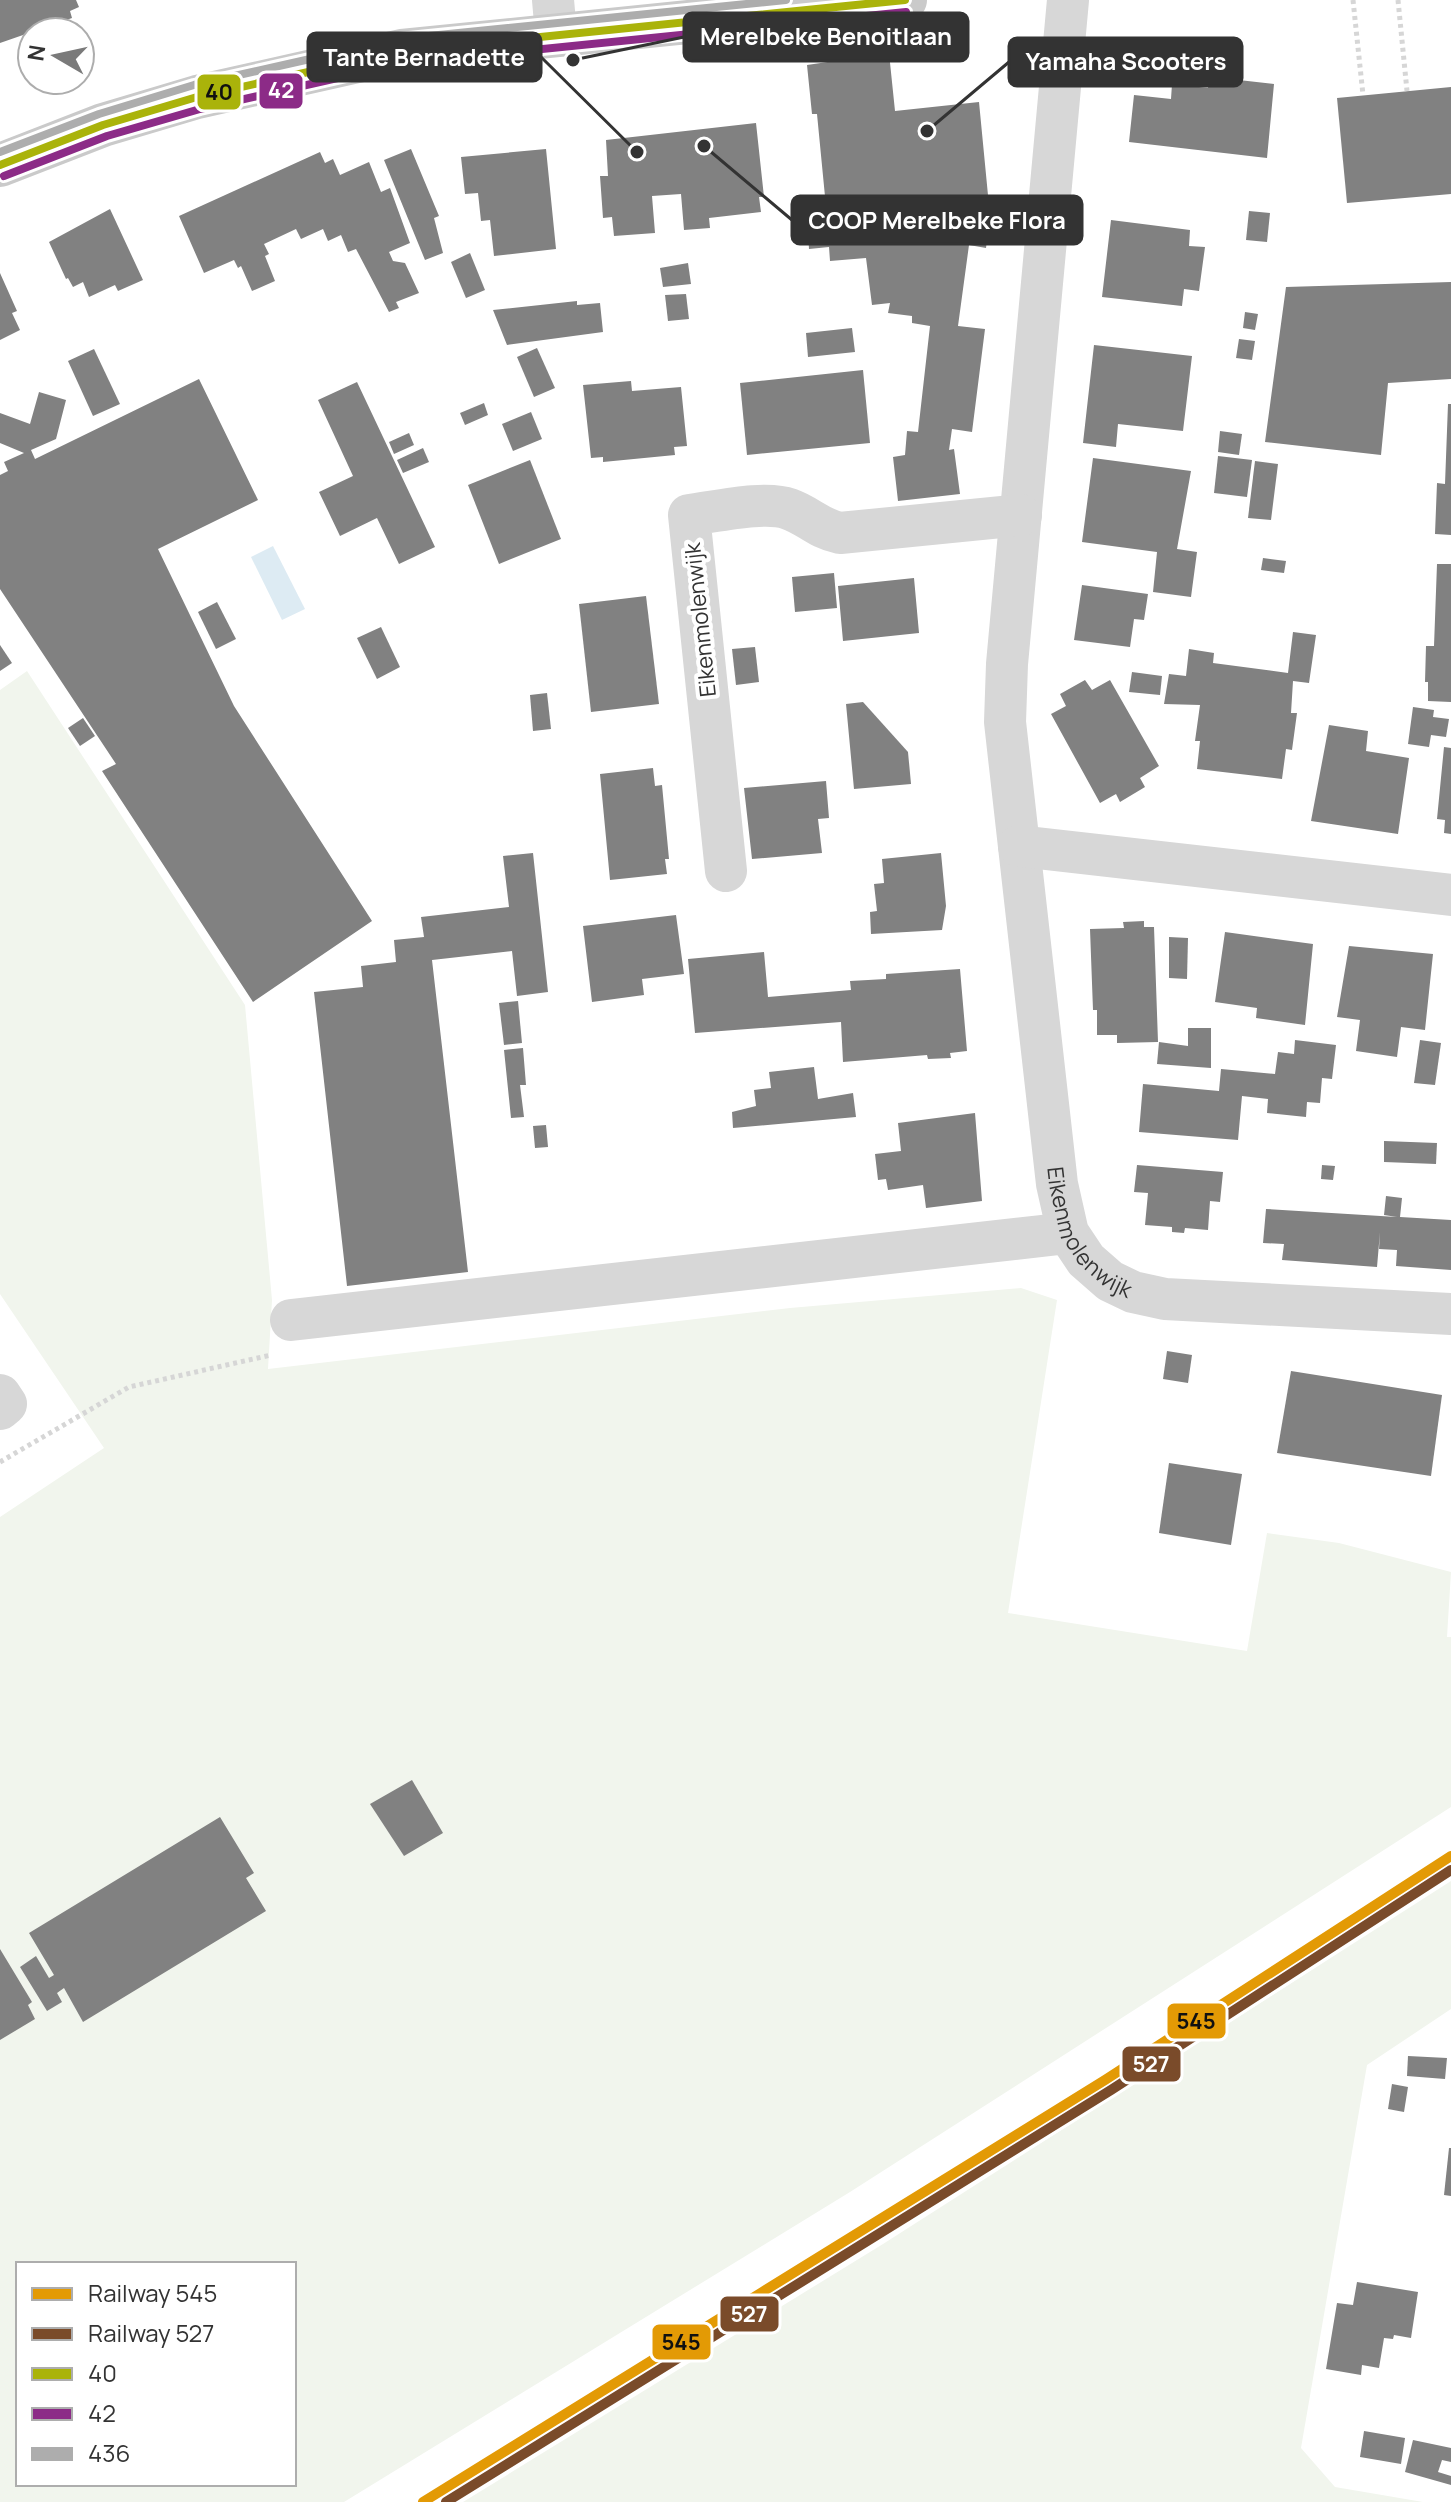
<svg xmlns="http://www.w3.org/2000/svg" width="1451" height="2502" font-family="Manrope,sans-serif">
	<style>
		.green { fill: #f1f5ed; fill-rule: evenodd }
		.water { fill: #ddebf3 }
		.building { fill: #818181 }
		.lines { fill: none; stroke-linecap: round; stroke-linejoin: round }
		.path { stroke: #d6d6d6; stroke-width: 5; stroke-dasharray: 4 4; stroke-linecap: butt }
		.minor { stroke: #d7d7d7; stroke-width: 42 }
		.major { stroke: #cacaca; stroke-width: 44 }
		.bus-1-casing { stroke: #fff; stroke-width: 14 }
		.bus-2-casing { stroke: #fff; stroke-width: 14 }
		.bus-3-casing { stroke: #fff; stroke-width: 14 }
		.bus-1 { stroke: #aab30a; stroke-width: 8 }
		.bus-2 { stroke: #8c2b87; stroke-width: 8 }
		.bus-3 { stroke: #adadad; stroke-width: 8 }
		.rail-1-casing { stroke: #fff; stroke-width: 16 }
		.rail-2-casing { stroke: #fff; stroke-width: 16 }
		.rail-1 { stroke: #e39a05; stroke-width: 10 }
		.rail-2 { stroke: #7a4b2a; stroke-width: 10 }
		.labels { text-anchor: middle; stroke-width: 8; stroke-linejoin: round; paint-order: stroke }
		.street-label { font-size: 22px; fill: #333; stroke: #fff }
		.leader { fill: none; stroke: #333; stroke-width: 3 }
		.callout-dot { fill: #333; stroke: #fff; stroke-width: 3 }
		.callout { fill: #333; stroke: #333; stroke-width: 3 }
		.callout-label { font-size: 24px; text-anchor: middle; font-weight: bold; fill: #fff }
		.line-badge { stroke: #fff; stroke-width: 3 }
		.badge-label { font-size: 22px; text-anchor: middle; font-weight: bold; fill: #fff }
		.pale-badge-label { font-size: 22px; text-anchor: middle; font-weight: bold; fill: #111 }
	</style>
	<rect width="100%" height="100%" fill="#fff"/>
	<g class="green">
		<path d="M27 671 245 1005 272 1300 268 1369 790 1308 1021 1288 1057 1300 1008 1613 1247 1651 1267 1533 1339 1543 1451 1572 1447 1637H1451V1807L850 2192 344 2502H0V1517L104 1448 0 1294V690ZM18 2264H294V2484H18Z"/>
		<polygon points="1451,1881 1451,2009 1367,2065 1301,2448 1335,2487 1423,2502 463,2502 883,2244"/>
	</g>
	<polygon class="water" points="273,546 305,609 282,620 251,557"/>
	<g class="building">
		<polygon points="0,0 76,0 79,7 70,11 72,18 0,43"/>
		<polygon points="889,53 895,111 979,102 990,216 986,248 969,245 958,326 985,329 972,432 952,429 949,450 954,449 960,494 898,501 893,457 905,455 907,431 918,432 930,326 912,323 912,316 888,313 890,303 872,305 866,258 830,261 829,247 809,249 807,218 827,217 817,114 812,114 807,65"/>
		<polygon points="1221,78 1274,84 1267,158 1129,142 1134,95 1171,99 1172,84 1208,88 1209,80 1221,81"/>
		<polygon points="1451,87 1451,194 1347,203 1337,98"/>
		<polygon points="756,123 764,197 759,197 761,212 709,218 710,228 684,230 681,194 652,196 655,233 614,236 612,217 603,218 600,176 608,176 606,140"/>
		<polygon points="411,149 439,216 434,218 443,253 425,260 384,160"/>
		<polygon points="546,149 556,249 494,256 490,220 481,221 478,193 465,194 461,157"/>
		<polygon points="320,152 325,163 333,159 340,175 369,162 381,192 390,188 410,243 389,252 393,261 405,263 419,293 396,302 399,308 389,312 356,249 348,252 341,235 328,241 323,229 301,239 296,229 264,244 269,254 265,256 275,281 252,291 241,266 238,268 234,260 204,273 179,216"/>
		<polygon points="110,209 143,280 118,291 115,285 89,297 83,282 73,287 68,278 66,279 49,242"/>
		<polygon points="1249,211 1270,213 1267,242 1246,240"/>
		<polygon points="1111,220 1190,230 1189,246 1205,247 1199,291 1184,289 1182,306 1102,297"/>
		<polygon points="470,253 485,290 466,298 451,262"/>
		<polygon points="688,263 691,284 663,287 660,268"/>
		<polygon points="0,273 17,311 12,313 20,330 0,340"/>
		<polygon points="1451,282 1451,379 1388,383 1381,455 1265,442 1286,287"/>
		<polygon points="686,294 689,319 668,321 665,295"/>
		<polygon points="577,301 577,305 600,303 603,332 507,345 493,310"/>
		<polygon points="1245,312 1258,314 1255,330 1243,328"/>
		<polygon points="852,328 855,352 808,357 806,333"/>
		<polygon points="1239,339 1255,341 1252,360 1236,358"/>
		<polygon points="1094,345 1192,356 1183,431 1118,424 1116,447 1083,443"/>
		<polygon points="537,348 555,388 534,397 517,357"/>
		<polygon points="94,349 120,404 93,416 68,361"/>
		<polygon points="863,370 870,443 747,455 740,383"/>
		<polygon points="199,379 258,500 158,549 234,706 372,921 253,1002 102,771 116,764 0,589 0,475 8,471 4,462 24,453 0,443 0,413 30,424 39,392 66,400 56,439 31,450 35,459"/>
		<polygon points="631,381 632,391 681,387 687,446 674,447 675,455 603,462 603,457 591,458 583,385"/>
		<polygon points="357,382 435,547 399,564 377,518 340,536 319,492 353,476 318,400"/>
		<polygon points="484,403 488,415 465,425 460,413"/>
		<polygon points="1448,404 1451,404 1451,535 1435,534 1437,483 1445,484"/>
		<polygon points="531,412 542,439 513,451 502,424"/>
		<polygon points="1220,431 1242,434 1239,455 1218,452"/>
		<polygon points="409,433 414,445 394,454 389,442"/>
		<polygon points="423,448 429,462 403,473 397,460"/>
		<polygon points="1218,456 1252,460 1247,497 1214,493"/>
		<polygon points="1093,458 1191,471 1177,549 1197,552 1191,597 1153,592 1157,552 1082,542"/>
		<polygon points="530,460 561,539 499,564 468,485"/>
		<polygon points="1255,461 1278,464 1271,520 1248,518"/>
		<polygon points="1263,558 1286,561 1284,573 1261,570"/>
		<polygon points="1437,564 1451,564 1451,702 1428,701 1428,682 1425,682 1426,646 1434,646"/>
		<polygon points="834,573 837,608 795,612 792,577"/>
		<polygon points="914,578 919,633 843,641 838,586"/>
		<polygon points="1082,585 1148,594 1144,620 1134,619 1130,647 1074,640"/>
		<polygon points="646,596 659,704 591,712 579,604"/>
		<polygon points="217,602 236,639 216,649 198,612"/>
		<polygon points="381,627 400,667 377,679 357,638"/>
		<polygon points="1293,632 1316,635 1309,683 1293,681 1291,713 1297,713 1292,750 1286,749 1282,779 1197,769 1200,741 1195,741 1200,705 1164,704 1169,674 1186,676 1189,649 1214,653 1213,663 1288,673"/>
		<polygon points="0,645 12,663 0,671"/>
		<polygon points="755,647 759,682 736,685 732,649"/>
		<polygon points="1132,672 1162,676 1160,695 1129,692"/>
		<polygon points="1085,680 1092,690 1110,680 1159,766 1140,778 1145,787 1120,802 1116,794 1100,803 1051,714 1066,706 1060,694"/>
		<polygon points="547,693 551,729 533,731 530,695"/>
		<polygon points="863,702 908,752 911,784 854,789 846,704"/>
		<polygon points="1413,707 1434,710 1433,717 1449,719 1446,737 1431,735 1429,747 1408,744"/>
		<polygon points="83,718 95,736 80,746 68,728"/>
		<polygon points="1329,725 1368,731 1366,751 1409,758 1398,834 1311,821"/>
		<polygon points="1444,747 1451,748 1451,834 1444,833 1445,820 1437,819"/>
		<polygon points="653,768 655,786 662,785 669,859 665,859 667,874 610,880 600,774"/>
		<polygon points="826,781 829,818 818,819 822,853 752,859 744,788"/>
		<polygon points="533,853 548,992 517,996 512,951 432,960 468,1272 347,1286 314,992 363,987 361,966 396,962 394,940 424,937 421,917 509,907 503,856"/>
		<polygon points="941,853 946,906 942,930 871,934 870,912 877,911 874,884 884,883 882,859"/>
		<polygon points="676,915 684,974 642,979 644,995 592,1002 583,926"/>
		<polygon points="1144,921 1144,927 1154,927 1158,1042 1117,1043 1117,1035 1097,1035 1097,1010 1093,1010 1090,929 1124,928 1123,922"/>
		<polygon points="1225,932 1313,944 1305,1025 1256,1018 1257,1008 1215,1002"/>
		<polygon points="1169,937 1188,938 1187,979 1169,978"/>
		<polygon points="1349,946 1433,954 1425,1030 1401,1027 1397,1057 1356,1051 1360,1020 1337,1017"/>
		<polygon points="764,952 768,997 851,990 850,981 886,979 886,974 960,969 967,1051 950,1053 951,1058 928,1059 927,1055 843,1062 841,1022 695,1033 688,959"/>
		<polygon points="518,1001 522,1043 504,1045 499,1003"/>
		<polygon points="1188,1028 1211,1028 1211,1068 1157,1064 1159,1042 1188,1046"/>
		<polygon points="1295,1040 1336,1045 1332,1079 1322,1078 1320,1103 1307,1102 1306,1117 1267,1113 1268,1099 1242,1096 1238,1140 1139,1132 1143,1084 1219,1091 1221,1069 1275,1074 1278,1052 1294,1054"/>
		<polygon points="1420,1040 1441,1043 1435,1085 1414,1083"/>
		<polygon points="523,1048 526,1085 520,1085 524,1117 511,1118 504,1050"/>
		<polygon points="814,1067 818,1099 853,1093 856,1117 733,1128 732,1112 756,1106 754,1090 771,1088 769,1072"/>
		<polygon points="975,1113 982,1201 926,1208 923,1185 888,1190 886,1179 878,1180 875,1154 901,1151 898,1123"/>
		<polygon points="546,1125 548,1147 535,1148 533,1126"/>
		<polygon points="1384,1141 1437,1143 1436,1164 1384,1162"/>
		<polygon points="1137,1165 1223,1172 1220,1202 1210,1201 1208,1230 1185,1228 1184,1233 1172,1232 1172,1227 1145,1225 1148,1193 1134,1192"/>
		<polygon points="1322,1165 1335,1166 1333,1180 1321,1179"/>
		<polygon points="1386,1196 1402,1198 1400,1217 1451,1220 1451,1270 1396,1266 1397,1250 1379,1249 1380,1232 1377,1267 1282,1260 1284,1244 1263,1243 1266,1209 1397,1217 1384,1215"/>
		<polygon points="1167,1351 1192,1355 1188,1383 1163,1379"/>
		<polygon points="1291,1371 1442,1395 1431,1476 1277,1453"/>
		<polygon points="1169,1463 1242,1474 1231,1545 1159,1533"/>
		<polygon points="412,1780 443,1833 404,1856 370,1804"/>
		<polygon points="220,1817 254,1873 246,1878 266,1911 83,2022 64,1988 57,1993 62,2002 47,2011 20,1967 36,1956 49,1978 54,1975 29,1933"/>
		<polygon points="0,1949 32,2002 28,2005 35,2019 0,2040"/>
		<polygon points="1408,2056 1447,2058 1445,2079 1407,2076"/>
		<polygon points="1392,2084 1408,2087 1404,2112 1388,2109"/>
		<polygon points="1449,2148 1451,2148 1451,2196 1444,2195"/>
		<polygon points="1357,2282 1418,2292 1411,2338 1394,2335 1393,2339 1384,2338 1379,2368 1362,2365 1361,2375 1326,2369 1337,2303 1353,2305"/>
		<polygon points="1364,2431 1405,2438 1401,2464 1360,2457"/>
		<polygon points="1413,2440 1451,2448 1451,2462 1442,2460 1438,2472 1451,2476 1451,2485 1405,2472"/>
	</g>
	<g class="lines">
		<g class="path">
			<polyline points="1353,0 1363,95"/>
			<polyline points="1398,0 1407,91"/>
			<polyline points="0,1462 129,1387 271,1355"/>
		</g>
		<g class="minor">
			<polyline points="553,0 556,34"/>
			<path id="s1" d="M1068 0 1007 664 1005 722 1057 1184 1068 1233 1086 1260 1110 1281 1133 1292 1165 1299 1451 1314"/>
			<polyline points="1019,846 1451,895"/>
			<path d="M726 871 689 515C715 512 765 500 789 509 809 516 817 528 840 533L1021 515"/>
			<polyline points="291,1320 1068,1233"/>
			<polyline points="0,1395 6,1404 0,1409"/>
		</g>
		<polyline class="major" points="0,165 103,125 197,97 402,51 905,0"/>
		<g class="bus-1-casing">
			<polyline id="bus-1" points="0,165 103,125 197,97 402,51 905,0"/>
		</g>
		<g class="bus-2-casing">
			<polyline id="bus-2" points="4,176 107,136 200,109 404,63 906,12"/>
		</g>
		<g class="bus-3-casing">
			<polyline id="bus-3" points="0,152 99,114 194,85 399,39 786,0"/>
		</g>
		<use href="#bus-1" class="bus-1"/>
		<use href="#bus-2" class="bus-2"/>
		<use href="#bus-3" class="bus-3"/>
		<g class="rail-1-casing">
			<polyline id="rail-1" points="423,2502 1105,2080 1451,1856"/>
		</g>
		<g class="rail-2-casing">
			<polyline id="rail-2" points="446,2502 1111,2090 1451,1870"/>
		</g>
		<use href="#rail-1" class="rail-1"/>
		<use href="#rail-2" class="rail-2"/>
	</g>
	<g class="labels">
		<g class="street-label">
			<text transform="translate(700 620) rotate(-96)" y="8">Eikenmolenwijk</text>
			<text dy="8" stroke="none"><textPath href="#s1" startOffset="1250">Eikenmolenwijk</textPath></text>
		</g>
	</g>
	<path class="leader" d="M573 60L684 37M637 152L541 57M927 131L1009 62M704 146L792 220"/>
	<g class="callout-dot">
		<circle cx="573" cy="60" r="8"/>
		<circle cx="637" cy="152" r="8"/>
		<circle cx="927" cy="131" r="8"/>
		<circle cx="704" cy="146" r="8"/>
	</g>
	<g class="callout">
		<rect x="684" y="13" width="284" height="48" rx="8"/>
		<rect x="308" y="33" width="233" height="48" rx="8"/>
		<rect x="1009" y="38" width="233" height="48" rx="8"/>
		<rect x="792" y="196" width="290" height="48" rx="8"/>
	</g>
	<g class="callout-label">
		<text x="826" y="45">Merelbeke Benoitlaan</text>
		<text x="424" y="66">Tante Bernadette</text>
		<text x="1126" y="70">Yamaha Scooters</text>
		<text x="937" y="229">COOP Merelbeke Flora</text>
	</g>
	<g class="line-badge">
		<rect x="258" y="72" width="46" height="38" rx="8" fill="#8c2b87"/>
		<rect x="196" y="73" width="46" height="38" rx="8" fill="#aab30a"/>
		<rect x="1166" y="2002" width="61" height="38" rx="8" fill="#e39a05"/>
		<rect x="1121" y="2045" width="61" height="38" rx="8" fill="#7a4b2a"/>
		<rect x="719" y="2295" width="61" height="38" rx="8" fill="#7a4b2a"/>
		<rect x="651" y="2323" width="61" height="38" rx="8" fill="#e39a05"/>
	</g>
	<g class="badge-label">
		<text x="281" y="98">42</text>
		<text x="1151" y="2072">527</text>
		<text x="749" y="2322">527</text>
	</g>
	<g class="pale-badge-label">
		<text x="219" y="100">40</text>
		<text x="1196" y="2029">545</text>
		<text x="681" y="2350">545</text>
	</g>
	<rect x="16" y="2262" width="280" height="224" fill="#ffffff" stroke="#adadad" stroke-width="2"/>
	<rect x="32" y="2288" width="40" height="12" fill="#e39a05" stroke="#adadad" stroke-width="2"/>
	<text x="88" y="2302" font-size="24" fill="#333333">Railway 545</text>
	<rect x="32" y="2328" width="40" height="12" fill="#7a4b2a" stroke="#adadad" stroke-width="2"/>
	<text x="88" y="2342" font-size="24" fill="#333333">Railway 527</text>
	<rect x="32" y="2368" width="40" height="12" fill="#aab30a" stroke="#adadad" stroke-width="2"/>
	<text x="88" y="2382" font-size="24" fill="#333333">40</text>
	<rect x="32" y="2408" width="40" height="12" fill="#8c2b87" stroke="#adadad" stroke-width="2"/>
	<text x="88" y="2422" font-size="24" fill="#333333">42</text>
	<rect x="32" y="2448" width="40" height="12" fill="#adadad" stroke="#adadad" stroke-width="2"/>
	<text x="88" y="2462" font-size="24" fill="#333333">436</text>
	<g transform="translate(56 56) rotate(279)"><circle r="38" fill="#ffffff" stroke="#adadad" stroke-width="2"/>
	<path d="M0-6L14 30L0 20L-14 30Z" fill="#7a7a7a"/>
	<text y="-12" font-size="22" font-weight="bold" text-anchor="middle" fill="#333333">N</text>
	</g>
</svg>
